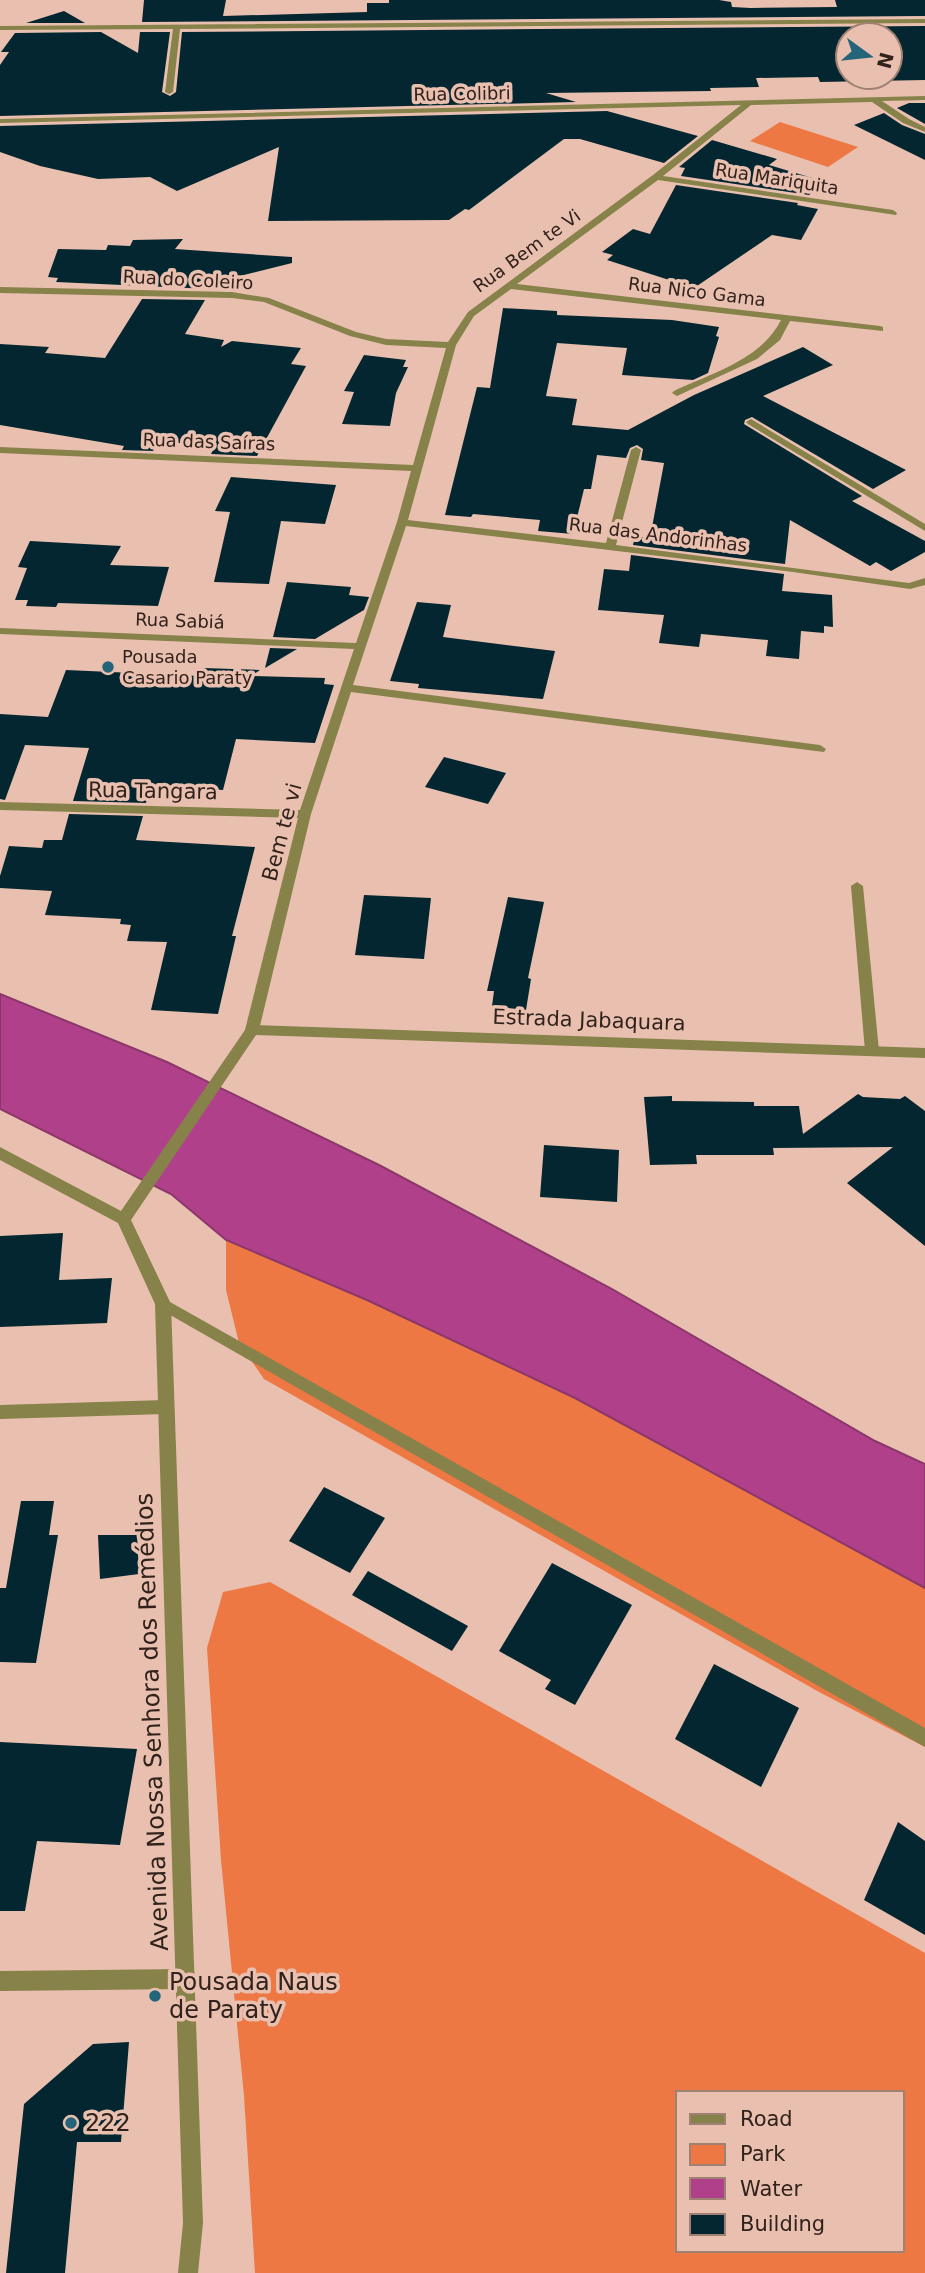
<svg xmlns="http://www.w3.org/2000/svg" width="925" height="2273" font-family="'DejaVu Sans',sans-serif">
	<style>
		.green { fill: #ee7844; fill-rule: evenodd }
		.water { fill: #b1408b; stroke: #8b376a; stroke-width: 2 }
		.building { fill: #042630; fill-rule: evenodd }
		.lines { fill: none; stroke-linecap: round; stroke-linejoin: round }
		.minor { fill: #87814a; fill-rule: evenodd }
		.tertiary { fill: #87814a; fill-rule: evenodd }
		.poi-dot { fill: #25657a; stroke: #e9c0af; stroke-width: 2.5 }
		.labels { text-anchor: middle; stroke-width: 7; stroke-linejoin: round; paint-order: stroke }
		.far-street-label { font-size: 18px; fill: #31221c; stroke: #e9c0af }
		.far-poi-label { font-size: 18px; fill: #31221c; stroke: #e9c0af; text-anchor: start }
		.street-label { font-size: 21px; fill: #31221c; stroke: #e9c0af }
		.near-street-label { font-size: 24px; fill: #31221c; stroke: #e9c0af }
		.near-poi-label { font-size: 24px; fill: #31221c; stroke: #e9c0af; text-anchor: start }
	</style>
	<rect width="100%" height="100%" fill="#e9c0af"/>
	<g class="green">
		<polygon points="780,122 858,147 828,167 750,141"/>
		<polygon points="226,1240 367,1300 575,1398 925,1588 925,1747 819,1692 264,1379 239,1343 226,1290"/>
		<path d="M270 1582 925 1953V2273H255L244 2096 221 1860 207 1648 223 1592ZM678 2093H902V2250H678Z"/>
	</g>
	<polygon class="water" points="0,994 167,1062 379,1165 612,1289 875,1441 925,1464 925,1588 575,1398 367,1300 226,1240 171,1194 0,1109"/>
	<g class="building">
		<polygon points="144,0 226,0 223,16 367,12 367,3 389,3 389,0 719,0 731,2 732,7 751,8 837,7 835,0 925,0 925,16 142,22"/>
		<polygon points="64,11 85,23 26,23"/>
		<path d="M925 26V80L820 82 818 77 756 78 759 87 710 88 711 91 546 93 576 102 0 116V65L9 52H1L15 33 101 32 138 53 140 32H170L162 92 170 96 176 92 182 32ZM848 35H890V77H848Z"/>
		<polygon points="909,103 925,103 925,124 897,108"/>
		<polygon points="607,111 698,136 664,163 580,139 564,139 469,210 465,209 449,220 268,221 279,147 177,191 150,177 98,179 40,166 0,152 0,126"/>
		<polygon points="884,113 902,125 925,134 925,160 854,125"/>
		<polygon points="712,140 777,159 769,165 826,182 809,195 681,176 685,168 679,167"/>
		<polygon points="676,185 798,203 797,205 818,209 801,240 772,235 694,288 607,260 613,255 602,252 633,229 650,234"/>
		<polygon points="183,239 175,249 292,257 292,263 215,282 211,289 56,282 58,278 48,277 58,249 106,250 108,245 130,246 133,240"/>
		<polygon points="142,299 205,300 185,334 224,340 221,347 232,341 301,348 291,364 306,366 257,456 211,454 214,448 159,440 153,451 122,450 124,446 0,425 0,344 49,347 45,353 105,358"/>
		<polygon points="503,308 557,311 557,315 672,320 719,327 716,336 719,337 708,373 693,380 622,375 627,348 557,343 546,396 577,399 572,425 628,430 694,395 803,347 833,365 763,396 906,470 873,489 752,417 745,420 744,424 862,496 852,501 925,541 925,552 891,571 876,562 870,566 790,520 785,564 633,545 635,536 650,538 664,463 641,460 643,449 637,445 630,448 626,458 597,455 591,489 584,489 573,534 538,531 540,520 473,514 471,517 445,515 477,387 490,388"/>
		<polygon points="364,355 406,360 403,367 408,367 396,393 390,426 342,424 354,392 344,391"/>
		<polygon points="231,477 336,485 325,524 281,521 269,584 214,582 230,512 215,511"/>
		<polygon points="30,541 121,546 110,565 169,567 158,606 58,603 56,607 26,606 28,600 15,600 27,568 18,567"/>
		<polygon points="631,555 784,574 782,591 832,595 833,627 824,626 824,633 801,631 799,659 766,656 768,640 701,634 699,647 659,643 664,615 598,610 604,569 629,571"/>
		<polygon points="287,582 351,587 349,595 369,597 364,610 315,639 273,637"/>
		<polygon points="417,602 451,605 443,637 555,651 543,699 418,688 419,684 390,681"/>
		<polygon points="270,648 297,649 265,668"/>
		<polygon points="203,668 260,670 251,676 325,678 324,684 334,685 315,743 236,739 223,790 157,786 150,788 146,803 73,801 89,748 25,745 5,800 0,799 0,714 48,717 66,670 201,676"/>
		<polygon points="444,757 506,773 488,804 425,787"/>
		<polygon points="69,814 143,816 136,840 255,847 232,936 236,936 218,1014 151,1010 167,942 127,941 131,925 120,924 121,919 45,915 52,891 0,888 0,876 9,846 42,848 44,840 62,840"/>
		<polygon points="364,895 431,898 424,959 355,955"/>
		<polygon points="508,897 544,902 528,978 531,979 526,1010 492,1006 494,991 487,991"/>
		<polygon points="858,1094 863,1097 900,1099 905,1096 925,1111 925,1246 847,1183 893,1147 773,1148 774,1155 696,1155 697,1164 650,1165 644,1097 672,1096 672,1101 754,1102 754,1106 799,1106 803,1134"/>
		<polygon points="544,1145 619,1150 617,1202 540,1197"/>
		<polygon points="63,1233 59,1280 112,1278 107,1323 0,1327 0,1236"/>
		<polygon points="324,1487 385,1518 350,1573 289,1541"/>
		<polygon points="21,1501 54,1501 49,1535 58,1535 36,1663 0,1662 0,1588 6,1588"/>
		<polygon points="98,1535 137,1535 139,1574 100,1579"/>
		<polygon points="552,1563 632,1605 575,1705 545,1689 551,1680 499,1651"/>
		<polygon points="368,1571 468,1626 452,1651 352,1595"/>
		<polygon points="714,1664 799,1708 761,1787 675,1739"/>
		<polygon points="0,1742 137,1749 120,1845 37,1841 25,1911 0,1911"/>
		<polygon points="898,1822 925,1841 925,1935 864,1900"/>
		<polygon points="129,2042 121,2142 77,2142 65,2273 6,2273 24,2104 93,2044"/>
	</g>
	<g class="lines">
		<g class="minor">
			<polygon points="925,19 925,23 180,29 173,92 169,94 165,92 173,29 0,30 0,26"/>
			<path d="M925 96V100L882 101 909 119 925 127V132L903 123 872 102 751 105 663 176 893 210 897 213 896 215 658 180 517 284 880 326 883 327V331L790 321 780 340 757 359 677 396 672 393 674 391C712 373 761 360 781 320L511 289 474 316 456 345 408 520 606 543 631 450 636 447 641 450 616 545 909 583 925 578V585L910 589 793 572 406 526 353 685 820 745 826 749 824 752 351 692 311 814 259 1030 252 1035 245 1030 298 818 0 810V802L300 810 354 649 0 634V628L356 643 397 522 411 471 0 453V447L413 465 446 348 386 345 350 336 264 302 232 298 0 293V287L232 292 269 298 356 332 386 339 448 342 468 312 653 175 741 105 0 123V119Z"/>
			<polygon points="751,419 925,524 925,531 748,424 746,422"/>
			<polygon points="857,882 863,886 879,1051 872,1056 865,1051 851,886"/>
			<polygon points="163,1298 925,1728 925,1747 158,1308 155,1304 158,1300"/>
			<polygon points="165,1400 171,1402 173,1407 171,1412 165,1414 0,1419 0,1405"/>
			<polygon points="187,1969 194,1972 197,1979 194,1986 187,1989 0,1991 0,1971"/>
		</g>
		<polygon class="tertiary" points="252,1025 925,1048 925,1058 256,1035 131,1220 171,1304 203,2223 198,2273 178,2273 183,2223 155,1304 118,1223 0,1160 0,1147 121,1211 247,1027"/>
	</g>
	<g class="poi-dot">
		<circle cx="108" cy="667" r="7"/>
		<circle cx="155" cy="1996" r="7"/>
		<circle cx="71" cy="2123" r="7"/>
	</g>
	<g class="labels">
		<g class="far-street-label">
			<text transform="translate(462 94) rotate(-1)" y="6">Rua Colibri</text>
			<text transform="translate(777 179) rotate(9)" y="6">Rua Mariquita</text>
			<text transform="translate(527 251) rotate(-36)" y="6">Rua Bem te Vi</text>
			<text transform="translate(188 280) rotate(3)" y="6">Rua do Coleiro</text>
			<text transform="translate(697 292) rotate(7)" y="6">Rua Nico Gama</text>
			<text transform="translate(209 442) rotate(2)" y="6">Rua das Saíras</text>
			<text transform="translate(658 535) rotate(7)" y="6">Rua das Andorinhas</text>
			<text transform="translate(180 621) rotate(2)" y="6">Rua Sabiá</text>
		</g>
		<g class="far-poi-label">
			<text x="122" y="663">Pousada<tspan x="122" dy="21">Casario Paraty</tspan></text>
		</g>
		<g class="street-label">
			<text transform="translate(153 791) rotate(1)" y="7">Rua Tangara</text>
			<text transform="translate(282 832) rotate(-75)" y="7">Bem te vi</text>
			<text transform="translate(589 1020) rotate(2)" y="7">Estrada Jabaquara</text>
		</g>
		<g class="near-street-label">
			<text transform="translate(152 1722) rotate(-92)" y="8">Avenida Nossa Senhora dos Remédios</text>
		</g>
		<g class="near-poi-label">
			<text x="169" y="1990">Pousada Naus<tspan x="169" dy="28">de Paraty</tspan></text>
			<text x="85" y="2131">222</text>
		</g>
	</g>
	<rect x="676" y="2091" width="228" height="161" fill="#e9c0af" stroke="#9f8174" stroke-width="2"/>
	<rect x="690" y="2114" width="35" height="10" fill="#87814a" stroke="#9f8174" stroke-width="2"/>
	<text x="740" y="2126" font-size="21" fill="#31221c">Road</text>
	<rect x="690" y="2144" width="35" height="21" fill="#ee7844" stroke="#9f8174" stroke-width="2"/>
	<text x="740" y="2161" font-size="21" fill="#31221c">Park</text>
	<rect x="690" y="2178" width="35" height="21" fill="#b1408b" stroke="#9f8174" stroke-width="2"/>
	<text x="740" y="2196" font-size="21" fill="#31221c">Water</text>
	<rect x="690" y="2214" width="35" height="21" fill="#042630" stroke="#9f8174" stroke-width="2"/>
	<text x="740" y="2231" font-size="21" fill="#31221c">Building</text>
	<g transform="translate(869 56) rotate(105)"><circle r="33" fill="#e9c0af" stroke="#9f8174" stroke-width="2"/>
	<path d="M0-5L12 26L0 18L-12 26Z" fill="#25657a"/>
	<text y="-10" font-size="19" font-weight="bold" text-anchor="middle" fill="#31221c">N</text>
	</g>
</svg>
